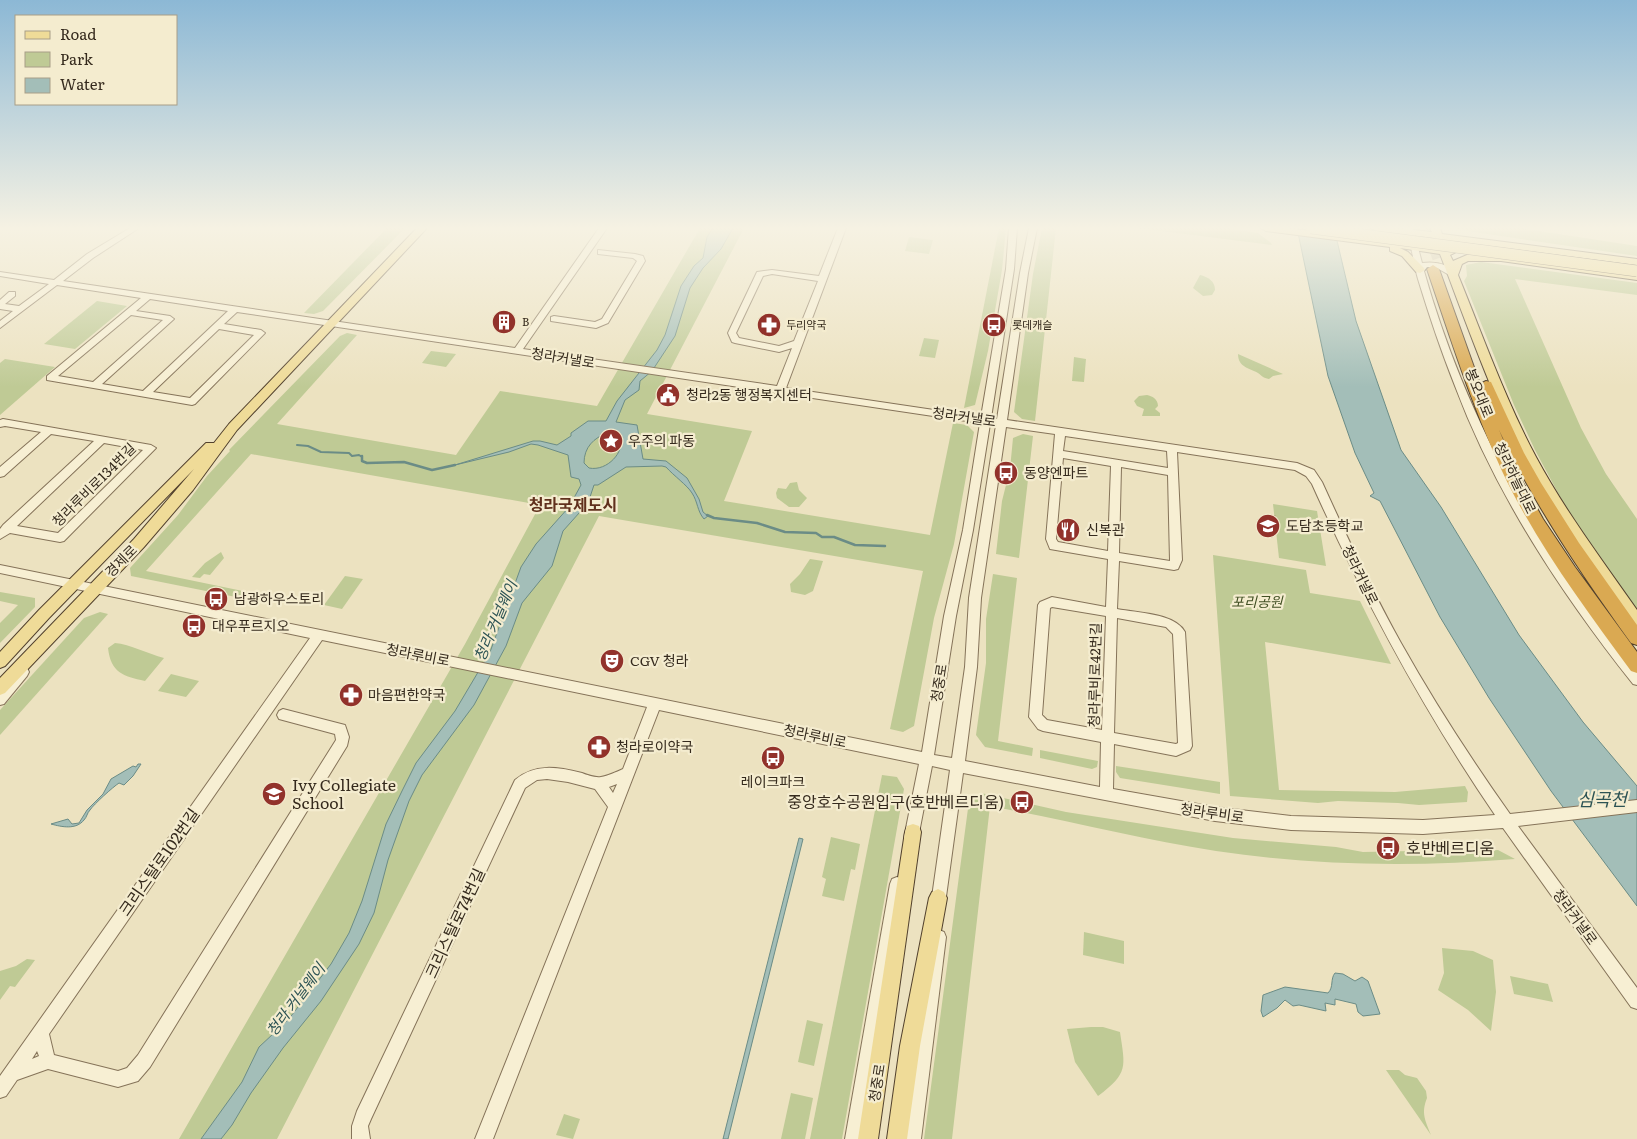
<svg xmlns="http://www.w3.org/2000/svg" width="1637" height="1139" font-family="Literata,'Noto Sans KR',serif">
	<style>
		.green { fill: #bfca95 }
		.water { fill: #a3beb8; stroke: #6b8c86; fill-rule: evenodd }
		.lines { fill: none; stroke-linecap: round; stroke-linejoin: round }
		.stream-far1 { stroke: #6b8c86; stroke-width: 2 }
		.stream { stroke: #6b8c86; stroke-width: 2.5 }
		.highway-tunnel { stroke: #c7bd9f; stroke-width: 13; stroke-dasharray: 13 6; stroke-linecap: butt }
		.minor-casing { stroke: #857359; stroke-width: 2 }
		.major-casing { stroke: #52412d; stroke-width: 2 }
		.highway-casing { stroke: #52412d; stroke-width: 2 }
		.minor { fill: #f7efd3; fill-rule: evenodd }
		.major { fill: #efdb98; fill-rule: evenodd }
		.highway { fill: #daa952; fill-rule: evenodd }
		.major-bridge-casing { stroke: #52412d; stroke-width: 12; stroke-linecap: butt }
		.major-bridge { stroke: #efdb98; stroke-width: 11 }
		.labels { text-anchor: middle; stroke-width: 4.5; stroke-linejoin: round; paint-order: stroke }
		.far-poi-label { font-size: 11px; fill: #352a1d; stroke: #f4eccf; text-anchor: start }
		.street-label { font-size: 14px; fill: #352a1d; stroke: #f4eccf }
		.poi-label { font-size: 14px; fill: #352a1d; stroke: #f4eccf; text-anchor: start }
		.park-label { font-size: 14px; font-style: italic; fill: #425024; stroke: #f4eccf }
		.water-label { font-size: 15px; font-style: italic; fill: #2c5354; stroke: #f4eccf }
		.quarter-label { font-size: 16px; font-weight: bold; fill: #60301d; stroke: #f4eccf }
		.near-poi-label { font-size: 16px; fill: #352a1d; stroke: #f4eccf; text-anchor: start }
		.near-street-label { font-size: 16px; fill: #352a1d; stroke: #f4eccf }
		.near-water-label { font-size: 18px; font-style: italic; fill: #2c5354; stroke: #f4eccf }
	</style>
	<rect width="100%" height="100%" fill="#ece2c0"/>
	<g class="green">
		<polygon points="387,228 405,228 323,311 314,314 304,313"/>
		<polygon points="700,228 744,228 647,414 752,431 724,501 930,535 953,423 967,425 974,432 954,544 934,618 914,726 903,732 890,729 923,571 599,516 277,1139 179,1139 465,644 540,505 251,454 146,571 272,597 268,602 261,602 131,576 130,568 178,515 207,476 230,451 229,450 340,336 347,333 357,335 277,424 456,455 500,391 597,406"/>
		<polygon points="999,228 1006,228 1002,270 988,351 975,405 964,408"/>
		<polygon points="1042,228 1056,228 1035,421 1022,419 1014,412 1033,274"/>
		<polygon points="1137,228 1225,228 1258,233 1271,243 1272,245"/>
		<polygon points="1457,228 1519,228 1637,246 1637,256 1467,231"/>
		<polygon points="909,237 933,240 929,254 905,251"/>
		<polygon points="1481,262 1637,283 1637,295 1515,279 1581,428 1606,474 1637,519 1637,610 1565,506 1535,450 1514,405 1464,281 1467,276 1466,265"/>
		<path d="M1200 275C1208 277 1215 281 1215 290L1212 295 1203 296 1193 288Z"/>
		<polygon points="97,301 127,306 75,349 44,344"/>
		<polygon points="924,338 939,340 935,358 919,356"/>
		<polygon points="431,351 456,354 446,367 422,363"/>
		<path d="M1238 354 1283 374 1273 376 1269 379C1263 378 1262 376 1258 373 1249 368 1238 367 1238 354Z"/>
		<polygon points="1074,357 1086,359 1084,382 1072,381"/>
		<polygon points="5,359 55,367 0,415 0,363"/>
		<path d="M1147 395C1152 396 1158 399 1158 406L1155 409 1160 413V416H1142L1144 409 1137 406 1134 401 1139 396Z"/>
		<polygon points="1023,434 1033,436 1019,558 996,554 1002,501 1010,469 1013,438"/>
		<polygon points="797,482 799,490 807,498 799,507 789,507 777,498 776,493 778,488 786,489 790,483"/>
		<polygon points="1273,504 1317,511 1326,566 1279,558"/>
		<polygon points="221,552 224,558 210,575 204,574 200,578 192,577 205,563"/>
		<polygon points="1213,555 1306,570 1310,593 1360,601 1391,664 1265,642 1279,790 1395,792 1465,786 1468,792 1467,802 1419,805 1398,803 1338,801 1318,803 1230,796"/>
		<polygon points="810,559 823,561 813,591 805,595 791,592 790,584 800,574"/>
		<polygon points="993,574 1017,578 998,741 1033,748 1032,756 985,747 976,735 986,663 986,619"/>
		<polygon points="345,576 363,579 342,609 324,605"/>
		<polygon points="0,592 35,598 35,607 0,643 0,623 18,605 0,601"/>
		<polygon points="100,612 108,614 0,735 0,710 84,618"/>
		<path d="M115 643C130 644 148 654 164 658L145 681C123 676 111 673 108 648Z"/>
		<polygon points="171,674 199,681 186,697 158,691"/>
		<polygon points="1040,750 1098,761 1097,767 1092,769 1040,758"/>
		<polygon points="1116,766 1220,782 1220,794 1120,778 1116,772"/>
		<polygon points="882,775 897,777 904,789 842,1139 810,1139"/>
		<path d="M981 793 1066 812 1233 838 1336 847 1363 852 1413 851 1425 854 1498 850 1515 859C1416 867 1315 866 1216 851 1140 839 1066 820 990 806L952 1139H924L969 801Z"/>
		<polygon points="831,837 860,844 855,870 851,869 844,901 822,896 826,879 822,877"/>
		<polygon points="1084,932 1124,941 1124,964 1083,955"/>
		<polygon points="1442,948 1473,951 1493,960 1496,992 1491,1031 1468,1010 1438,990 1444,973"/>
		<polygon points="27,959 35,960 15,987 10,986 0,1000 0,971 16,966"/>
		<polygon points="1510,976 1548,984 1553,1002 1514,994"/>
		<polygon points="807,1020 823,1024 814,1066 798,1062"/>
		<path d="M1091 1027H1103L1120 1032C1125 1067 1129 1073 1098 1096L1075 1062 1067 1029Z"/>
		<path d="M1386 1070H1399L1405 1075 1417 1078 1426 1091 1427 1098C1421 1113 1425 1120 1431 1135Z"/>
		<polygon points="791,1093 813,1098 805,1139 781,1139"/>
		<polygon points="564,1114 580,1119 573,1139 556,1135"/>
	</g>
	<g class="water">
		<path d="M713 228H733L721 249 703 268 690 288 675 336 652 371 640 381 639 390 625 400 616 422 637 425 643 459 666 461 687 478 699 499 703 512 708 516 704 519C697 511 698 502 692 493 687 485 674 476 666 467L662 466 626 467 598 485H594L588 503 563 531 552 566 522 603 506 646 474 705 422 775 409 801 388 860 374 913 359 944 321 1001 283 1048 251 1093 232 1125 221 1139H201L242 1082 259 1047 288 1020 331 964 349 933 362 901 386 824 402 791 416 763 455 711 490 652 521 567 536 544 569 507 581 485 579 479 571 477 568 455 538 445 531 444 509 452 455 465 533 441H540L557 445 571 436V433L588 421H606L617 401 657 350 665 335 681 286 694 266 703 258 707 237ZM607 433C636 434 614 473 589 468L584 463C584 447 594 438 607 433Z"/>
		<polygon points="1297,228 1334,228 1356,321 1401,450 1441,507 1519,635 1583,722 1637,786 1637,906 1551,791 1489,698 1440,617 1380,501 1370,496 1374,493 1355,453 1328,376"/>
		<path d="M138 764H141L133 776 124 785 119 783C113 787 94 804 90 810 87 813 87 817 84 820 76 830 62 827 51 824L68 819 72 824 79 823 87 810 103 794 111 779 133 766 136 767Z"/>
		<polygon points="799,838 803,839 728,1139 723,1139"/>
		<path d="M1335 973 1343 974 1355 981 1362 977 1368 981 1380 1014 1363 1016 1358 1012 1356 1004 1335 999V1005L1325 1003 1326 1011 1299 1005 1293 1006 1285 1000 1277 1008 1263 1017 1261 1011 1263 995 1285 987 1328 993C1334 987 1330 979 1335 973Z"/>
	</g>
	<g class="lines">
		<polyline class="stream-far1" points="297,445 308,446 321,452 349,453 352,456 359,455 362,457"/>
		<g class="stream">
			<polyline points="362,456 362,461 367,463 404,462 432,470 455,465"/>
			<polyline points="707,515 714,518 757,523 785,532 816,533 822,537 834,537 855,545 885,546"/>
		</g>
		<polyline class="highway-tunnel" points="1428,228 1443,270"/>
		<g class="minor-casing">
			<g id="minor">
				<path d="M130 228H139L93 258 63 281 515 348 599 228H607L523 349 777 386 792 348 779 352 735 343 732 342 728 333 757 272 772 270 819 276 838 228H846L786 388 981 417 1006 269 1009 228H1017L1014 269 991 418 997 419 1020 273 1029 228H1037L1028 273 1007 420 1297 463 1314 470 1322 482C1347 537 1372 591 1401 643 1434 702 1471 759 1510 814L1637 800V812L1518 826 1637 988V1009L1631 1007 1503 828 1423 834 1291 830 1215 821 963 773 945 904 943 909 938 911 933 909 931 904 950 770 932 766 918 838 916 843 911 845 906 843 904 838 919 764 659 710 493 1139H475L608 807 595 789 568 782 547 779 537 780 525 788 371 1119 368 1126 370 1139H352V1126L357 1111 515 780C535 763 558 767 582 773 587 775 595 778 601 777 608 776 616 772 623 769L647 707 322 640 49 1034 54 1055 118 1071 127 1068 138 1055 336 740 335 734 279 719 277 715 279 711 283 709 345 725 349 737 347 746 150 1067 138 1081 118 1087 48 1069 17 1080 6 1096 0 1098V1076L310 638 0 573V565L922 752 944 616 963 530 980 423 237 312 224 324 261 330 265 333 195 404 192 405 47 380V376L141 298 57 285 0 328V321L13 311 0 309V300L9 292H15V296L5 304 19 306 49 284 0 276V272L54 280 87 254ZM772 274 818 281 794 341 779 346 739 338 736 333 763 276ZM150 299 228 311 143 391 102 384 174 319 170 316 136 311ZM131 315 163 320 93 382 58 376ZM219 329 254 335 190 398 153 392ZM990 424 996 425 969 598 965 667 952 758 934 755 956 616 973 530ZM1006 427 1055 434 1046 539 1050 549 1108 559 1106 607 1052 597 1040 602 1038 605 1029 717 1038 729 1043 731 1101 742 1100 787 965 761 977 667 981 598ZM1065 436 1167 451 1168 468 1063 451ZM1177 452 1295 470 1306 476 1312 484C1365 602 1422 708 1495 815L1423 820 1291 816 1215 807 1113 789 1114 744 1176 756 1190 750 1192 746 1185 632C1175 613 1137 613 1117 609L1119 561 1174 570 1178 569 1182 560ZM1063 458 1111 466 1108 551 1058 542 1056 539ZM1121 467 1168 475 1170 561 1119 553ZM1052 607 1106 616 1102 730 1047 720 1042 715 1050 608ZM1117 618 1166 627 1173 634 1178 743 1176 744 1114 733ZM617 784 613 793 609 787ZM37 1051 39 1056 32 1059Z"/>
				<path d="M1405 228H1413L1422 263C1436 261 1448 264 1458 274L1454 276H1451L1437 268 1427 267 1424 271C1466 420 1540 550 1637 671V685L1633 684C1561 593 1496 495 1455 386 1441 351 1429 315 1418 279 1413 262 1412 244 1405 228Z"/>
				<polygon points="598,250 635,254 643,256 645,261 608,323 596,328 551,321 551,317 554,316 595,322 602,319 637,261 633,258 598,254"/>
				<path d="M3 419 151 445 156 448 64 541 60 542 10 533 0 539V529L3 525 94 441 51 434 4 476 0 477V467L41 432 5 426 0 427V420ZM104 443 143 450 58 533 17 526Z"/>
				<polygon points="23,667 27,668 29,672 27,676 4,704 0,705 0,691 19,668"/>
				<polygon points="897,877 902,879 904,884 863,1139 845,1139 890,884 892,879"/>
				<polygon points="939,930 944,932 946,937 921,1139 903,1139 932,937 934,932"/>
			</g>
		</g>
		<g class="major-casing">
			<g id="major">
				<polygon points="417,228 427,228 237,430 193,490 144,547 5,693 0,695 0,678 134,539 194,469 49,618 5,666 0,668 0,652 39,610 206,443 214,443 229,424"/>
				<path d="M1261 228H1287L1438 247 1434 238 1376 231 1371 228H1396L1432 232 1430 228H1440L1442 234 1637 259V265L1444 240 1448 249 1456 252 1450 255 1453 261 1467 255H1502L1637 274V280L1501 261H1468L1462 264 1458 275C1483 336 1505 399 1536 457 1565 511 1602 560 1637 610V627L1632 625C1595 570 1553 516 1523 457 1490 391 1466 322 1440 254L1400 248 1408 252 1424 268 1425 270 1420 273 1416 272 1402 256 1390 251V247L1266 231Z"/>
				<polygon points="913,824 919,826 921,832 878,1139 858,1139 905,832 907,826"/>
				<polygon points="938,889 944,892 947,898 920,1046 907,1139 887,1139 900,1046 929,898 932,892"/>
			</g>
		</g>
		<g class="highway-casing">
			<path id="highway" d="M1433 265 1439 269 1480 384 1486 381 1491 382 1524 453 1541 483 1579 543 1637 625V645L1631 643C1582 575 1535 506 1499 430L1517 472 1543 519 1575 567 1637 652V673L1631 671C1584 607 1536 543 1502 471 1472 406 1450 337 1427 269Z"/>
		</g>
		<use href="#minor" class="minor"/>
		<use href="#major" class="major"/>
		<use href="#highway" class="highway"/>
		<g class="major-bridge-casing">
			<polyline id="major-bridge" points="1311,228 1637,271"/>
		</g>
		<use href="#major-bridge" class="major-bridge"/>
	</g>
	<linearGradient id="sky" x2="0" y2="1"><stop stop-color="#8cb8d5"/><stop offset="0.59" stop-color="#f6f2e3"/><stop offset="1" stop-color="#f6f2e3" stop-opacity="0"/></linearGradient>
	<rect width="1637" height="387" fill="url(#sky)"/>
	<defs>
		<g id="building-disc" transform="scale(1.25)"><circle r="9.5" fill="#92322b" stroke="#f4eccf"/><path d="M-4-6H4V6H1V3H-1V6H-4ZM-2.5-4.3h1.7v1.8h-1.7ZM.8-4.3h1.7v1.8H.8ZM-2.5-1h1.7V.8h-1.7ZM.8-1h1.7V.8H.8Z" fill="#fff"/></g>
		<g id="pharmacy-disc" transform="scale(1.25)"><circle r="9.5" fill="#92322b" stroke="#f4eccf"/><path d="M-2-6h4v4h4v4h-4v4h-4v-4h-4v-4h4Z" fill="#fff"/></g>
		<g id="bus-disc" transform="scale(1.25)"><circle r="9.5" fill="#92322b" stroke="#f4eccf"/><path d="M-5-6H5V4H4V6H2V4H-2V6H-4V4H-5ZM-3.5-4V0h7V-4ZM-3.5 1.2v1.5H-2V1.2ZM2 1.2v1.5H3.5V1.2Z" fill="#fff"/></g>
		<g id="civic-disc" transform="scale(1.25)"><circle r="9.5" fill="#92322b" stroke="#f4eccf"/><path d="M-.6-6.5H3V-4.5H.6V-3L4-1V1h2V6H-6V1h2V-1L-.6-3ZM-1.2 2.5V6h2.4V2.5Z" fill="#fff"/></g>
		<g id="sight-disc" transform="scale(1.25)"><circle r="9.5" fill="#92322b" stroke="#f4eccf"/><path d="M0-6L1.8-2.2L6-1.7L2.9 1.2L3.7 5.4L0 3.3L-3.7 5.4L-2.9 1.2L-6-1.7L-1.8-2.2Z" fill="#fff"/></g>
		<g id="school-disc" transform="scale(1.25)"><circle r="9.5" fill="#92322b" stroke="#f4eccf"/><path d="M0-5L7-2L0 1L-7-2ZM-4 1L0 2.5L4 1V4Q0 6-4 4Z" fill="#fff"/></g>
		<g id="restaurant-disc" transform="scale(1.25)"><circle r="9.5" fill="#92322b" stroke="#f4eccf"/><path d="M-5-6h1v4h1v-4h1v4h1v-4h1v5L-1.5 .5V6h-2V.5L-5-1ZM5-6V6H3V1.5H1.5Q1.5-4 5-6Z" fill="#fff"/></g>
		<g id="theatre-disc" transform="scale(1.25)"><circle r="9.5" fill="#92322b" stroke="#f4eccf"/><path d="M-5-5.5Q0-4 5-5.5V0Q5 5 0 6Q-5 5-5 0ZM-3.3-2.5H-1v1.5H-3.3ZM1-2.5H3.3v1.5H1ZM-2.8 1Q0 5.5 2.8 1Z" fill="#fff"/></g>
	</defs>
	<g fill-rule="evenodd">
		<use href="#building-disc" x="504" y="322"/>
		<use href="#pharmacy-disc" x="769" y="325"/>
		<use href="#bus-disc" x="994" y="325"/>
		<use href="#civic-disc" x="668" y="395"/>
		<use href="#sight-disc" x="611" y="441"/>
		<use href="#bus-disc" x="1006" y="473"/>
		<use href="#school-disc" x="1268" y="526"/>
		<use href="#restaurant-disc" x="1068" y="530"/>
		<use href="#bus-disc" x="216" y="599"/>
		<use href="#bus-disc" x="194" y="626"/>
		<use href="#theatre-disc" x="612" y="661"/>
		<use href="#pharmacy-disc" x="351" y="695"/>
		<use href="#pharmacy-disc" x="599" y="747"/>
		<use href="#bus-disc" x="773" y="758"/>
		<use href="#school-disc" x="274" y="794"/>
		<use href="#bus-disc" x="1022" y="802"/>
		<use href="#bus-disc" x="1388" y="848"/>
	</g>
	<g class="labels">
		<g class="far-poi-label">
			<text x="522" y="326">B</text>
			<text x="786" y="329">두리약국</text>
			<text x="1012" y="329">롯데캐슬</text>
		</g>
		<g class="street-label">
			<text transform="translate(563 358) rotate(9)" y="5">청라커낼로</text>
			<text transform="translate(1479 393) rotate(68)" y="5">봉오대로</text>
			<text transform="translate(964 417) rotate(8)" y="5">청라커낼로</text>
			<text transform="translate(1515 478) rotate(64)" y="5">청라하늘대로</text>
			<text transform="translate(94 485) rotate(-45)" y="5">청라루비로134번길</text>
			<text transform="translate(121 561) rotate(-45)" y="5">경제로</text>
			<text transform="translate(1360 575) rotate(64)" y="5">청라커낼로</text>
			<text transform="translate(418 655) rotate(11)" y="5">청라루비로</text>
			<text transform="translate(1095 675) rotate(-89)" y="5">청라루비로42번길</text>
			<text transform="translate(939 683) rotate(-81)" y="5">청중로</text>
			<text transform="translate(815 736) rotate(12)" y="5">청라루비로</text>
			<text transform="translate(1212 813) rotate(8)" y="5">청라루비로</text>
			<text transform="translate(1575 917) rotate(54)" y="5">청라커낼로</text>
			<text transform="translate(877 1083) rotate(-81)" y="5">청중로</text>
		</g>
		<g class="poi-label">
			<text x="686" y="400">청라2동 행정복지센터</text>
			<text x="628" y="446">우주의 파동</text>
			<text x="1024" y="478">동양엔파트</text>
			<text x="1286" y="531">도담초등학교</text>
			<text x="1086" y="535">신복관</text>
			<text x="234" y="604">남광하우스토리</text>
			<text x="212" y="631">대우푸르지오</text>
			<text x="630" y="666">CGV 청라</text>
			<text x="368" y="700">마음편한약국</text>
			<text x="616" y="752">청라로이약국</text>
			<text x="773" y="787" text-anchor="middle">레이크파크</text>
		</g>
		<g class="park-label">
			<text x="1257" y="607">포리공원</text>
		</g>
		<g class="water-label">
			<text transform="translate(496 621) rotate(-67)" y="5">청라 커널웨이</text>
			<text transform="translate(296 1000) rotate(-53)" y="5">청라 커널웨이</text>
		</g>
		<g class="quarter-label">
			<text x="573" y="511">청라국제도시</text>
		</g>
		<g class="near-poi-label">
			<text x="292" y="791">Ivy Collegiate<tspan x="292" dy="18">School</tspan></text>
			<text x="1004" y="808" text-anchor="end">중앙호수공원입구(호반베르디움)</text>
			<text x="1406" y="854">호반베르디움</text>
		</g>
		<g class="near-street-label">
			<text transform="translate(159 862) rotate(-55)" y="6">크리스탈로102번길</text>
			<text transform="translate(455 923) rotate(-65)" y="6">크리스탈로74번길</text>
		</g>
		<g class="near-water-label">
			<text x="1602" y="806">심곡천</text>
		</g>
	</g>
	<rect x="15" y="15" width="162" height="90" fill="#f4eccf" stroke="#a89e88"/>
	<rect x="25" y="31" width="25" height="8" fill="#efdb98" stroke="#a89e88"/>
	<text x="60" y="40" font-size="15" fill="#352a1d">Road</text>
	<rect x="25" y="52" width="25" height="15" fill="#bfca95" stroke="#a89e88"/>
	<text x="60" y="65" font-size="15" fill="#352a1d">Park</text>
	<rect x="25" y="78" width="25" height="15" fill="#a3beb8" stroke="#a89e88"/>
	<text x="60" y="90" font-size="15" fill="#352a1d">Water</text>
</svg>
